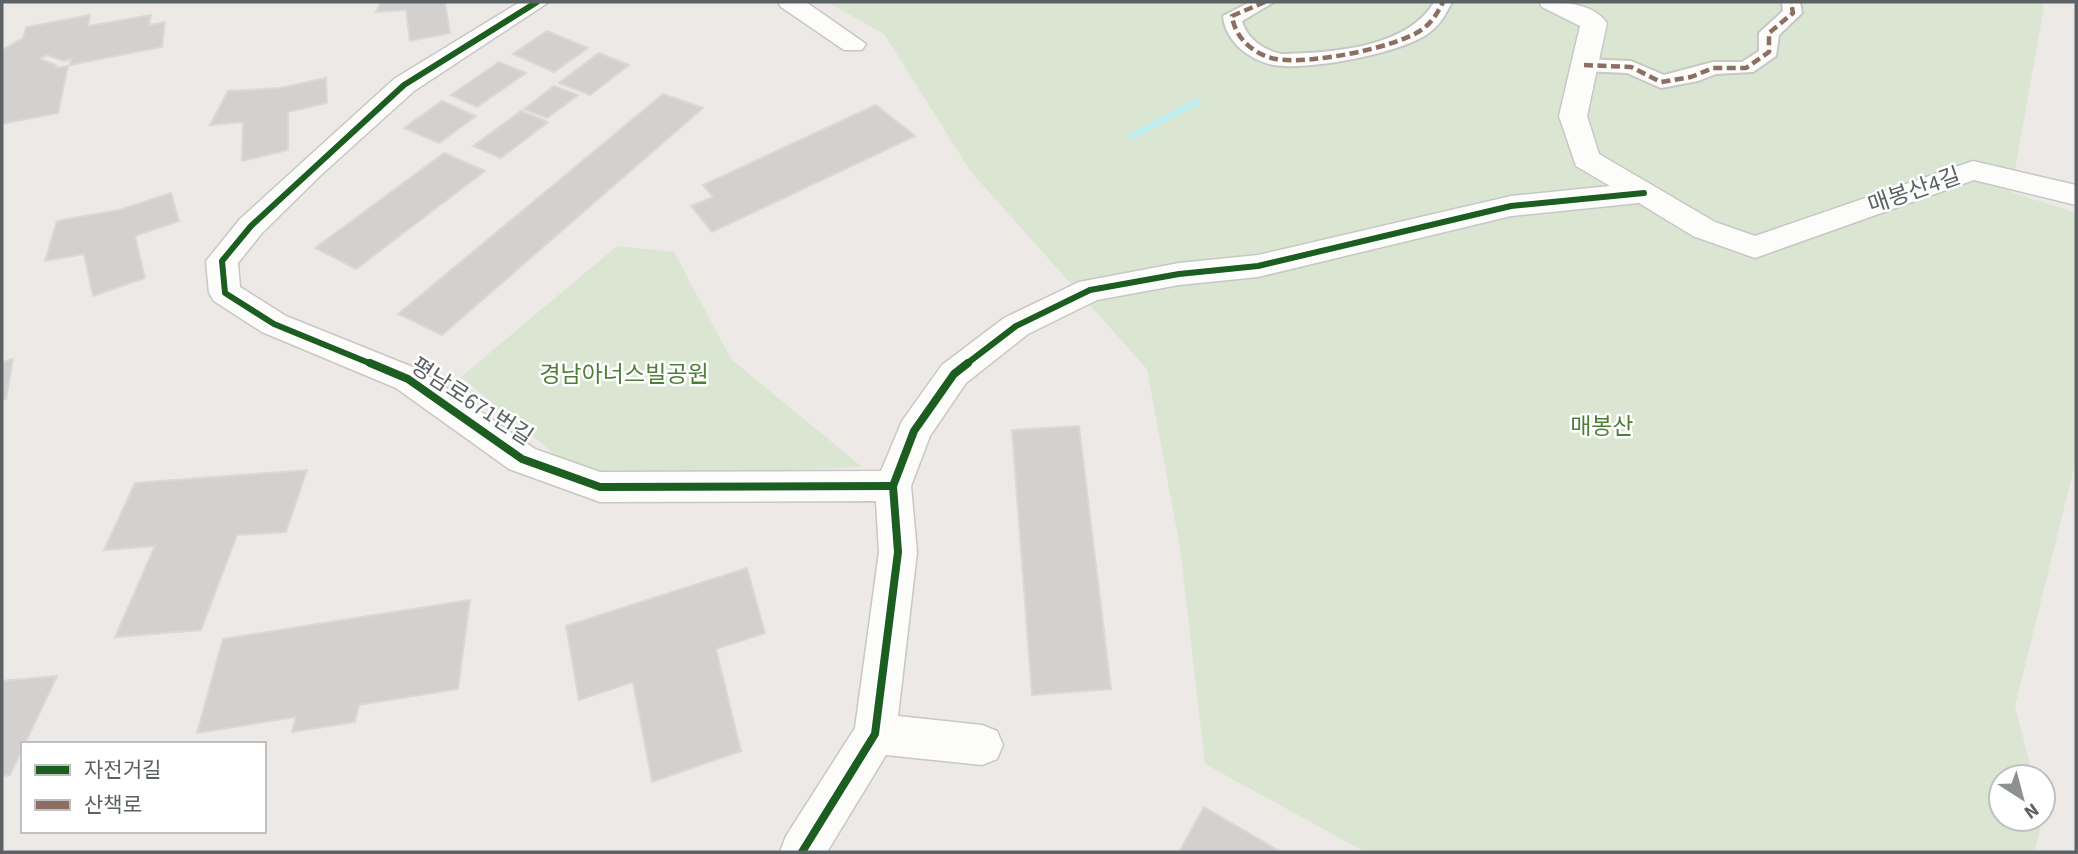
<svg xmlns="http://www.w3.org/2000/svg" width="2078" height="854" font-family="'Source Sans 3','Noto Sans KR',sans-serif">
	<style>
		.green { fill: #dbe6d2 }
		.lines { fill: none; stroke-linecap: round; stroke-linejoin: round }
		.stream { fill: #bcf0f5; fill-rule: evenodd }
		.building { fill: #d3d0cf; stroke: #dbd8d6; stroke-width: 2 }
		.pedestrian-casing { stroke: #c8c7c6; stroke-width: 4 }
		.minor-casing { stroke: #c8c7c6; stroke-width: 3 }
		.pedestrian { fill: #fcfcfb; fill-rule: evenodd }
		.minor { fill: #fcfcfb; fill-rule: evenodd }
		.quiet { stroke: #8d6e63; stroke-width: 4.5; stroke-dasharray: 9 4.5; stroke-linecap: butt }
		.cycleway-far1-casing { stroke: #fff; stroke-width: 10 }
		.cycleway-casing { stroke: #fff; stroke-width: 12 }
		.cycleway-far1 { stroke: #1b5e20; stroke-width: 6 }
		.cycleway { stroke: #1b5e20; stroke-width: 8 }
		.labels { text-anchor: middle; stroke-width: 5; stroke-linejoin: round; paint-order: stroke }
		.street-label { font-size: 23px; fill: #5c6264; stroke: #fff }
		.park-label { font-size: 23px; fill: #4d7f37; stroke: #fff }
	</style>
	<rect width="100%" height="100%" fill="#ece9e6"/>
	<g class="green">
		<polygon points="827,2 2040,2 2044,7 2011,192 2076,213 2076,460 2015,706 2033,777 2001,777 2001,819 2042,819 2035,852 1365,852 1205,764 1180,548 1147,369 971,172 884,34"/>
		<polygon points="617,246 674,252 731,359 862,467 603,477 564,462 461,377"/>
	</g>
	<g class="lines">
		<polygon class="stream" points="1196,99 1201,102 1199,104 1134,138 1128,138 1126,136"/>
	</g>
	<g class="building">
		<polygon points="381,2 445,2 450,33 410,41 406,10 376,12"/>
		<polygon points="90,15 88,26 151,15 149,25 165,22 162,47 70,65 71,59 64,61 47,55 40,59 56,65 55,68 68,66 58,113 2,124 2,50 23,38 26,27"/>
		<polygon points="547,31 588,48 554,72 513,54"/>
		<polygon points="599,53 629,65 590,95 559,83"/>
		<polygon points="499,62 526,73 477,107 451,95"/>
		<polygon points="326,78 327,103 288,112 288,150 242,161 243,122 210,125 228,91 280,88"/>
		<polygon points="554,86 578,95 547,118 524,109"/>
		<polygon points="663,94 703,108 442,335 398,314"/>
		<polygon points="442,101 476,116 439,143 404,128"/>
		<polygon points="876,105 915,136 712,232 691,206 713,197 703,185"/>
		<polygon points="521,111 548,122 501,158 473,146"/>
		<polygon points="444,153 485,171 356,269 315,248"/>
		<polygon points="171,193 179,221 135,236 145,278 93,296 84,254 45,261 57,221 119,210"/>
		<polygon points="13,359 6,399 2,400 2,362"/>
		<polygon points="1079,426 1111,689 1032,695 1012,430"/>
		<polygon points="307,470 286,532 237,535 201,630 115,637 155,546 104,550 135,483"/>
		<polygon points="747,568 765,633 716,649 741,751 652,782 633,682 579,700 566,626"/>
		<polygon points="470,600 458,689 359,705 355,722 292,732 296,717 197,733 223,639"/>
		<polygon points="57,676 10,775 2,776 2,681"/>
		<polygon points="1204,807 1281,852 1179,852"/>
	</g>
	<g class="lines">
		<g class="pedestrian-casing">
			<g id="pedestrian">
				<path d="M1250 2H1274L1242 21C1246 38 1264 51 1282 54 1330 53 1408 48 1434 2H1452C1446 13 1441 24 1430 32 1404 53 1307 71 1274 65 1249 60 1226 42 1223 16Z"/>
				<polygon points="1782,2 1800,2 1802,13 1779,35 1776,56 1753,72 1716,74 1698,81 1661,88 1627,73 1584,71 1574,65 1584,59 1631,61 1664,75 1713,62 1742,62 1759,51 1759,33 1783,11"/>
			</g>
		</g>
		<g class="minor-casing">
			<g id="minor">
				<path d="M520 2H549L414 91 321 175 262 233 238 263 240 287 286 316 420 370 535 449 600 472 881 471 902 421 942 365 1004 318 1079 282 1179 263 1258 255 1511 196 1610 186 1576 166 1559 116 1580 26 1542 7 1539 2C1561 2 1592 2 1607 23L1587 116 1599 154 1715 222 1755 236 1973 161 2076 185V205L1974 180 1755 258 1693 236 1639 203 1511 216 1258 277 1179 285 1097 300 1028 334 966 383 930 436 911 486 917 552 898 716 982 725 997 731 1003 745 997 759 982 765 886 755 827 852H780L786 836 855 728 879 552 876 501 600 502 509 469 396 388 262 332 214 301 209 293 206 261 240 219 394 79Z"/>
				<polygon points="778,2 806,2 866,44 862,50 844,50 781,7"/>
			</g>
		</g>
		<use href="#pedestrian" class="pedestrian"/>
		<use href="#minor" class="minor"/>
		<g class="quiet">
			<path d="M1265 2 1232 16C1235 38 1254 55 1276 59 1307 65 1399 48 1424 28 1433 21 1438 12 1443 2"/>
			<polyline points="1584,65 1631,67 1661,82 1691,77 1713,68 1746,68 1769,52 1769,33 1793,13 1791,2"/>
		</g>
		<g class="cycleway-far1-casing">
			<g id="cycleway-far1">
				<polyline points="374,365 274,324 225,293 222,261 251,226 404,85 537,2"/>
				<polyline points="965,365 1016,326 1090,290 1179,274 1258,266 1511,206 1644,193"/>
			</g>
		</g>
		<g class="cycleway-casing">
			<g id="cycleway">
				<polyline points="370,363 408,379 522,459 600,487 893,486"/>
				<polyline points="802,852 875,734 898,552 893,486 914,431 954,374 968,363"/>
			</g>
		</g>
		<use href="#cycleway-far1" class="cycleway-far1"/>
		<use href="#cycleway" class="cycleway"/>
	</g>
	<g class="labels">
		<g class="street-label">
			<text transform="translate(1914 190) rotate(-19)" y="8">매봉산4길</text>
			<text transform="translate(472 401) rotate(33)" y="8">평남로671번길</text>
		</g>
		<g class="park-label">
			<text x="624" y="382">경남아너스빌공원</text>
			<text x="1602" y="434">매봉산</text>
		</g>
	</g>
	<rect width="2078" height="854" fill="none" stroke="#5c6264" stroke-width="7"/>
	<rect x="21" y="742" width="245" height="91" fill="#ffffff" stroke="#bec0c1" stroke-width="2"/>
	<rect x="35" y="765" width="35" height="10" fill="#1b5e20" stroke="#bec0c1" stroke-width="2"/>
	<text x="84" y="777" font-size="21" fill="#5c6264">자전거길</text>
	<rect x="35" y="800" width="35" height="10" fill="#8d6e63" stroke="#bec0c1" stroke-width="2"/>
	<text x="84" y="812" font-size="21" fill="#5c6264">산책로</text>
	<g transform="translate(2022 798) rotate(144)"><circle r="33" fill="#ffffff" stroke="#bec0c1" stroke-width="2"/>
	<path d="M0-5L12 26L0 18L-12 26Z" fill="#8e9192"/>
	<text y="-10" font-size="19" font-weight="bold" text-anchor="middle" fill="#5c6264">N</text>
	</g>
</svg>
